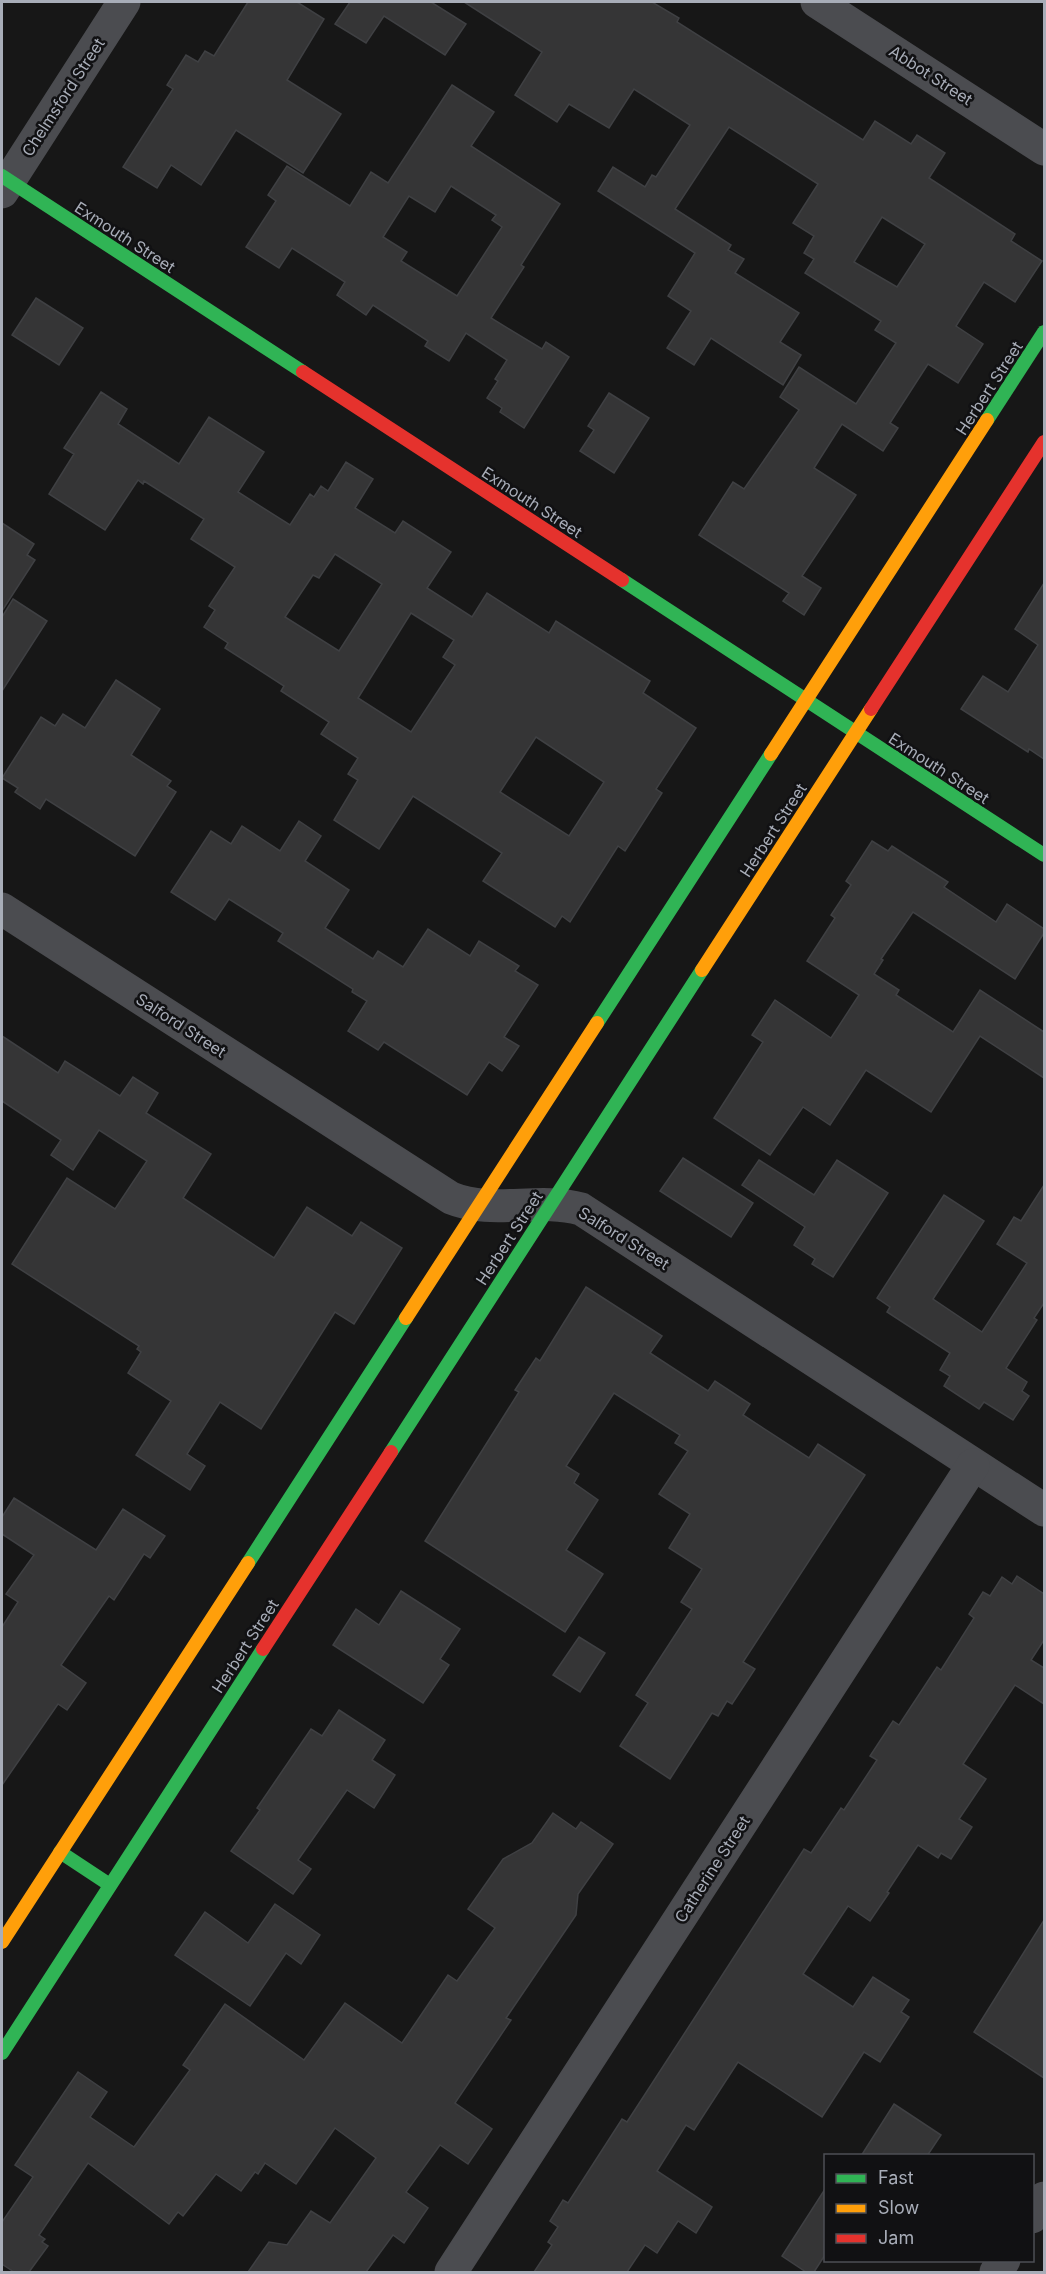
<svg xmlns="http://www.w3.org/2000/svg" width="1046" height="2274" font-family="Inter,sans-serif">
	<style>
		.building { fill: #353536; stroke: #3f4043; stroke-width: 1.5; fill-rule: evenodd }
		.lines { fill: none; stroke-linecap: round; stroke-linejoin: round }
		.street { stroke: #4b4c50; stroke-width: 33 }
		.fast { stroke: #30b455; stroke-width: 14 }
		.slow { stroke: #ff9f0a; stroke-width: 14 }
		.jam { stroke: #e5322d; stroke-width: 14 }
		.labels { text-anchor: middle; stroke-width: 5; stroke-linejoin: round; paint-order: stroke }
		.street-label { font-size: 16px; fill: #a8adb8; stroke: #111113 }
	</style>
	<rect width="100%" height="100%" fill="#171717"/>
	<g class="building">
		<polygon points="248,2 297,2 324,19 287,80 341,114 303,173 236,130 201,185 171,165 157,188 123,167 173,89 167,85 186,55 198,62 205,51 214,56"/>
		<polygon points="350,2 431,2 466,24 445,55 384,16 366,43 335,24"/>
		<path d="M464 2H652L679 18 677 22 863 140 875 121 911 144 917 135 945 153 929 178 1015 234 1011 241 1042 261 1015 302 984 282 956 326 983 344 958 383 928 364 890 423 898 428 883 451 842 424 814 468 856 495 802 576 821 588 804 615 783 601 789 593 699 535 733 482 744 489 799 410 780 397 799 367 856 404 896 343 875 330 881 321 805 273 814 259 804 253 814 236 793 223 818 184 729 127 675 209 731 245 728 250 744 259 735 273 799 313 780 342 801 355 783 385 711 338 694 365 667 348 691 311 668 296 695 253 598 191 613 167 645 187 652 175 656 177 690 125 634 89 609 128 569 104 557 122 515 95 542 52ZM882 217 925 244 897 287 854 262Z"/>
		<path d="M452 85 494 112 471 146 560 204 521 265 524 267 491 318 542 349 546 342 569 357 524 428 500 412 502 408 487 398 498 381 495 379 507 360 466 333 449 361 425 346 428 341 373 305 366 315 337 295 345 282 292 248 279 268 246 247 276 201 268 195 287 166 350 206 371 172 388 183ZM451 186 496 215 492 220 502 227 457 296 401 261 407 252 383 237 409 196 435 212Z"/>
		<polygon points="36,298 83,328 59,365 12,335"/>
		<path d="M101 392 127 409 118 424 179 464 209 417 264 452 238 492 290 525 310 494 314 497 321 486 328 491 346 462 373 479 355 508 395 533 403 521 451 552 427 588 472 617 487 593 549 633 556 621 650 681 643 693 696 728 656 789 662 793 625 851 618 846 570 922 562 916 555 927 483 881 502 853 413 796 379 849 334 820 358 780 348 774 358 758 321 734 329 722 281 691 284 686 225 648 228 643 204 627 215 610 209 606 235 567 191 539 204 519 144 481 143 484 138 480 105 530 49 494 74 454 64 448ZM335 554 382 584 339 651 285 617 313 575 319 578ZM411 613 454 640 443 657 455 665 411 732 358 698ZM536 737 604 782 569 836 500 792Z"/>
		<polygon points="609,393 649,418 614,473 580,451 594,430 588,426"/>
		<polygon points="2,523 34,544 27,555 35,560 2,611"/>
		<polygon points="1044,583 1044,759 1029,749 1028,752 961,709 983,676 1008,692 1038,645 1015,629"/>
		<polygon points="13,599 47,621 2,691 2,617"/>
		<polygon points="116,680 160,709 131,755 171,781 167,786 176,792 135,856 46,799 40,809 15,792 18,788 2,778 41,717 55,726 63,714 85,728"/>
		<polygon points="299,821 321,836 305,861 349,890 325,928 373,959 378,951 403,967 428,929 470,956 479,941 519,966 515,971 538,985 504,1037 519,1046 502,1071 489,1062 467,1095 384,1042 378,1050 348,1031 367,1001 352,992 353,989 278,941 283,933 229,899 215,920 171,892 211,831 231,844 242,826 280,851"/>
		<polygon points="872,841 888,851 892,846 948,882 944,887 996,922 1007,904 1044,929 1044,933 1015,979 913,912 881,959 883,960 874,974 899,990 896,995 953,1032 980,990 1044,1032 1044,1078 980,1036 931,1112 866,1070 830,1125 803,1107 770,1155 714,1118 763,1042 752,1035 775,1000 831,1038 859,995 807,961 835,918 831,915 851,885 846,881"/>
		<polygon points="2,1036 58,1073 65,1061 120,1096 133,1077 158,1093 146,1113 211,1154 183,1198 274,1258 307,1207 352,1236 361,1222 402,1248 354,1324 335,1312 261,1429 220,1402 187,1454 205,1466 190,1490 136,1455 171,1401 128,1373 141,1352 137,1349 139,1346 12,1264 67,1178 115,1209 147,1161 99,1130 73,1170 51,1155 61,1140 2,1101"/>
		<polygon points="683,1158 753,1203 731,1237 660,1191"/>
		<polygon points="759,1160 814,1195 837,1160 888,1193 833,1277 812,1264 815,1259 794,1245 805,1227 742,1185"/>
		<polygon points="1044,1185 1044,1303 1034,1318 1037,1320 1006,1368 1027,1382 1022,1391 1029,1396 1013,1420 984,1402 979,1409 944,1386 950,1376 940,1370 950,1353 887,1312 890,1307 877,1298 944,1195 984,1221 933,1299 982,1332 1027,1263 997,1244 1014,1217 1021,1221"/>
		<polygon points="586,1287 662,1336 650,1353 708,1391 715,1381 750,1404 743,1415 809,1458 818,1444 865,1475 743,1662 755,1669 732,1704 727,1701 718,1716 712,1713 670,1779 620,1746 648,1703 636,1695 692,1609 681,1602 702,1569 669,1548 690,1514 659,1494 688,1451 675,1443 680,1435 614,1393 566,1466 579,1474 574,1483 598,1500 566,1550 603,1574 565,1632 425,1541 519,1392 515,1390 536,1358 540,1361"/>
		<polygon points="14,1498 96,1550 123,1509 165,1536 150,1558 144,1554 114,1600 109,1596 61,1665 86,1683 67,1710 58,1704 2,1785 2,1627 18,1602 6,1594 34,1555 2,1534 2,1517"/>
		<polygon points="1017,1576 1044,1594 1044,1640 1031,1660 1044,1668 1044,1704 1015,1685 963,1764 986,1779 959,1819 972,1827 951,1859 941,1853 938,1858 918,1845 887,1892 889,1893 870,1921 848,1906 803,1974 853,2007 873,1977 909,2000 901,2012 909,2017 880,2062 864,2052 822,2117 738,2062 694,2130 686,2125 657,2171 712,2207 696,2233 678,2221 657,2253 645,2245 627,2272 534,2272 552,2245 548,2242 558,2227 550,2221 563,2200 568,2203 622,2119 627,2122 804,1849 811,1853 841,1808 844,1810 877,1760 870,1756 893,1721 899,1725 937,1667 941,1670 974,1618 969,1614 983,1592 990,1596 1002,1577 1012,1584"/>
		<polygon points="401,1591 460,1629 440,1659 449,1665 423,1703 333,1645 356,1609 379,1625"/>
		<polygon points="579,1637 605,1653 580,1692 553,1675"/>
		<polygon points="339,1710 385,1740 372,1760 395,1775 374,1808 347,1790 298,1860 311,1869 293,1894 231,1851 260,1810 257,1808 311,1729 322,1736"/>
		<polygon points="553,1813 576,1829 581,1822 613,1844 578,1894 576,1915 506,2018 511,2020 455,2103 492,2129 468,2164 440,2145 406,2192 428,2208 404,2243 393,2235 366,2272 248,2272 269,2242 287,2245 311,2211 330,2223 376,2158 335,2128 296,2184 265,2163 258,2174 255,2172 241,2191 216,2174 183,2216 178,2212 169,2224 88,2163 39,2235 45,2239 42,2242 48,2246 29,2272 14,2272 2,2264 2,2222 33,2177 15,2165 78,2072 107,2092 90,2117 134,2147 190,2070 183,2065 225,2004 304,2060 345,2003 402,2043 448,1975 457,1981 495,1928 468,1909 503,1859 532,1843"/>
		<polygon points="275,1904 320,1935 301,1964 286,1953 250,2006 175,1955 205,1912 248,1943"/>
		<polygon points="1044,1920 1044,2078 974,2032"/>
		<polygon points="894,2104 941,2135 927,2156 861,2156"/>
		<polygon points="825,2189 825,2255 814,2272 806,2272 782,2256"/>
	</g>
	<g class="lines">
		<g class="street">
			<polyline points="817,2 1044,149"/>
			<polyline points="2,192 124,2"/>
			<path d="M2 909 451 1198C492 1215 538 1197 581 1209L1044 1510"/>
			<polyline points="1032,2217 1044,2198"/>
			<polyline points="451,2272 973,1465"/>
			<polyline points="996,2272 1004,2260"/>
		</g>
		<g class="fast">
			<polyline points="2,176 303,372"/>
			<polyline points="987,420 1044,332"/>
			<polyline points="622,580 1044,855"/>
			<polyline points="597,1023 771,754"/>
			<polyline points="391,1452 702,970"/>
			<polyline points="248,1563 406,1318"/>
			<polyline points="60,1852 110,1885"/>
			<polyline points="2,2053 263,1649"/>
		</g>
		<g class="slow">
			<polyline points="771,754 987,420"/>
			<polyline points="702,970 871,709"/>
			<polyline points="406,1318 597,1023"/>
			<polyline points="2,1942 248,1563"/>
		</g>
		<g class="jam">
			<polyline points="303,372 622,580"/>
			<polyline points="871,709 1044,442"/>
			<polyline points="263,1649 391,1452"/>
		</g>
	</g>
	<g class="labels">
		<g class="street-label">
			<text transform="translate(931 75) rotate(33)" y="6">Abbot Street</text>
			<text transform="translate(63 97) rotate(-57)" y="6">Chelmsford Street</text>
			<text transform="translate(125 237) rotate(33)" y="6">Exmouth Street</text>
			<text transform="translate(989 388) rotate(-57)" y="6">Herbert Street</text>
			<text transform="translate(532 502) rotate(33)" y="6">Exmouth Street</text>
			<text transform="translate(939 768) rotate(33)" y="6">Exmouth Street</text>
			<text transform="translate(773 830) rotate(-57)" y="6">Herbert Street</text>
			<text transform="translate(181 1025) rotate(33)" y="6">Salford Street</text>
			<text transform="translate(509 1238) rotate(-57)" y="6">Herbert Street</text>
			<text transform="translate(624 1238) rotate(32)" y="6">Salford Street</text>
			<text transform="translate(245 1646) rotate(-57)" y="6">Herbert Street</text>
			<text transform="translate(712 1869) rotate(-57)" y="6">Catherine Street</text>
		</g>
	</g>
	<rect width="1046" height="2274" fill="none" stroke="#a8adb8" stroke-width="6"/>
	<rect x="824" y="2154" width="210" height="108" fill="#111113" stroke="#4d4f55" stroke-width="1.5"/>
	<rect x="836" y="2174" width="30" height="9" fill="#30b455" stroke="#4d4f55" stroke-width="1.5"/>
	<text x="878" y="2184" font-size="18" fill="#a8adb8">Fast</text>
	<rect x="836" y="2204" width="30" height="9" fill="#ff9f0a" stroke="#4d4f55" stroke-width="1.5"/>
	<text x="878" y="2214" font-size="18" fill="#a8adb8">Slow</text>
	<rect x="836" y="2234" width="30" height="9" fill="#e5322d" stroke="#4d4f55" stroke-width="1.5"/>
	<text x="878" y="2244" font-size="18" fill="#a8adb8">Jam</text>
</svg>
